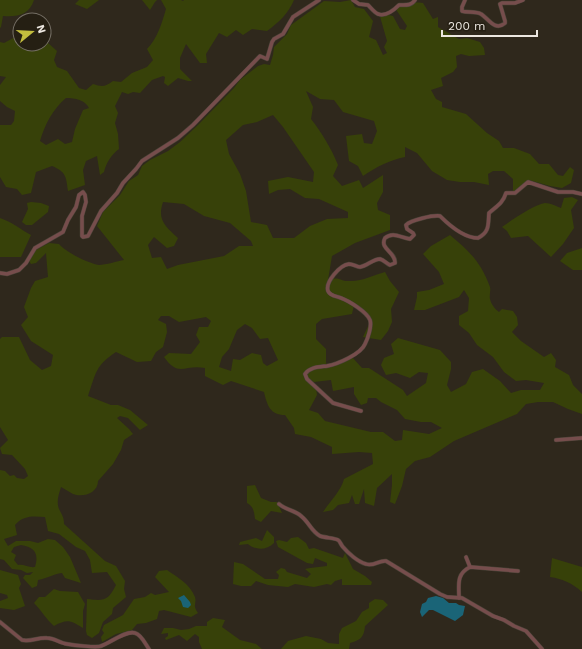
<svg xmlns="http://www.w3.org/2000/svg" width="582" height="649" font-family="'Work Sans',sans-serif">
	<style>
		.green { fill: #374109; fill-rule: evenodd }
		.water { fill: #1a6477 }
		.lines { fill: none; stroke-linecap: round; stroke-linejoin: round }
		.street-casing { stroke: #494337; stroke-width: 4.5 }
		.street { stroke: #764d4c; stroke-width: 3.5 }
	</style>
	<rect width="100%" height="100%" fill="#2f281c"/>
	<g class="green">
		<path d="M0 0H34C29 15 18 17 3 16L1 27 0 28Z"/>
		<polygon points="79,0 99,0 87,9 75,4"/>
		<polygon points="142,0 157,0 155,2 150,10"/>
		<path d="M161 0H181L183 1 184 0H294C288 14 279 22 267 31L252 29 243 35 236 30 227 37 219 33 206 54 207 63H200L186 44 180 58V69L192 81H188L178 78 168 86 164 83 165 77 163 76 152 80 140 93 133 92 128 94 122 92 115 106 118 113 115 123 118 134 119 149C112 154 106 163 104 172L100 175 97 156 86 161 83 170 85 185 68 191C66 176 66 172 52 166L36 172 31 193 22 195 17 189 6 187 0 177V125H11L14 121 15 111 7 107 0 101V85L6 77 0 76V42L4 43 17 36 20 37V44H44V42L48 43 57 51 54 60 57 67 67 71 79 88 86 90 93 84C102 87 105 87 113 81L121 82 132 73 147 67 153 60 147 49C157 39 162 23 166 9ZM66 98C75 98 85 100 89 108L83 110 75 129 72 142 65 144 58 139 46 145 40 141C45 124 53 109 66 98Z"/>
		<path d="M351 0 355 7 364 9 373 21 369 37 376 40 383 55 387 53 384 47 387 41 379 13 393 16 400 29 405 30 407 26 395 8 397 4C407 3 414 2 423 3L433 19 438 17V27L459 39 467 38 480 42 484 48 485 55 469 56 461 54 456 56 457 67 453 72 441 78 443 86 431 90 436 99 442 102V107L466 114 487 133 499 141 503 148H514L530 154 539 164H549L558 175 563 176 570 167 574 170 571 183 562 188 550 186 529 180 513 192V179L504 171H493L488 174 489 185 474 182H460L447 180 432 171 417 153 405 147V157C390 160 376 167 363 176L358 166 349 161 346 136 362 134 364 143 372 144 377 131 374 121 343 112 334 100 320 99 306 91 313 107 311 119C322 133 331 148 338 165L333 176 342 186 359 180 363 188 383 175V192L377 203 378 210 390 215V230L355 243 332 256 328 280C341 276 338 281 349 281 361 282 374 275 385 272L390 281 399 292 391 309 392 322 388 331 381 340 363 337 369 324 372 322C369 314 362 309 354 305L352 314 322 319 316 324V339L326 349V363L330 367 352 357 362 368H369L403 390 407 396 426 383 428 373 419 372 410 378 396 373 386 375 381 365 384 358 394 354 391 344 398 338 440 350 451 362V369L447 385 451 392 466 384 472 372 483 369 500 381 511 393 521 390H540L544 383 526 380 516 381 504 372 493 357 477 345 469 333 459 325V316L468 311 469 298 464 290 459 297 425 310H414L417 297V292L429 290 444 284 439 272 423 254 431 246 450 235C469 251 481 262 490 287 491 291 489 295 490 299 491 304 495 309 499 312L502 309 513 311 517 317 518 325 512 332 521 341 544 357 551 353 556 360 555 367 569 375 573 385 582 394V414L568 409 553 402H538L526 404 517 414 454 441 430 457 415 461 406 469 402 486 395 504 390 502 392 485V474L377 488 374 506 365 503 364 489 359 504H355L352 495 349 503 338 505 333 510 323 512C330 501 341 491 344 479L373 464 372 453 359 452 332 454V447L311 437 295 434 294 428 285 415C270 415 267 405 264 392L231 381 223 385 205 376V368C184 364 179 378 164 357L169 353 191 354 200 342 196 335 199 327H208L211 321 206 317 179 322 169 316H161L158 320 166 324 167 332 163 347 156 352 151 361 137 362 116 352C95 366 96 373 88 396L111 405H118L130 410 148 425 140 430 128 418 120 416 117 418 129 429 133 434 124 440 121 450 113 464 98 481C98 493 83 498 73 494 69 492 65 489 61 487 59 494 56 501 59 509 62 515 64 517 64 524L105 561 116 566 125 581 124 589 126 597 113 608 112 614 103 622 99 633 92 638 87 635 86 631 87 599C104 601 108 601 116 585L107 572 92 573 90 560 85 551 76 547 59 534 48 531 45 517C34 516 23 515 15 525L17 535 4 539 8 546 16 541H30L38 543 48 539 55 540 63 547 70 557 81 583 65 578 62 573C53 574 48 578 38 580L37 586 32 588 23 578 25 575H30L33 572 27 573 21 570 12 569 4 560 0 559V470L5 471 10 476 14 475 17 478 24 479 28 476 25 469 12 455 2 454 0 448 8 440 0 427V339L2 337H19L30 360 42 370 51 366 53 355 31 341 21 325 28 317 24 307 31 288 35 281 48 277 46 253 36 263 31 264 29 261 34 251 49 243 59 244C66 252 87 263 99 265 106 265 117 261 124 260L97 226 103 212 120 195 129 181 138 175 142 166 150 160 168 151 180 142 199 124 234 88 240 80 258 66 264 64 270 65 273 55 274 47 287 34 291 25 324 1 340 2ZM273 115 283 127 314 172 313 182 288 177 268 181 269 194 278 190 290 189 305 198 319 199 348 212V218L327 219 310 226 294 238H273L267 225 251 222 246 191 240 174 229 154 226 140 243 125 257 122ZM163 202 184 204 204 216 230 223 251 241 253 246H239L224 256 178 265 167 269 161 257 152 258 148 245 154 237 167 248 174 246 178 238C165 226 157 220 163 202ZM245 324 252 328 260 339 268 338 278 360 267 366 263 363 261 355 252 353 240 360 233 359 231 371 219 367 222 357 229 349 237 330ZM307 377 314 382 331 380 333 391 354 387V394L361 405 367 403 368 398H376L381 402 397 410 405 419 421 422H431L442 428 429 434 403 430 402 440 395 441 383 432H371L325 421 318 413 309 410 317 395 316 388ZM21 545C35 547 39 554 35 567 29 568 24 564 18 565L14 560 16 555 11 552 14 547Z"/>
		<path d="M572 197 578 200 571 210 574 228 563 244 551 257 528 236 511 238 507 231 502 227C512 220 533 205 545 203 550 203 556 206 561 208L564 198Z"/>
		<polygon points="31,202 41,203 49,206 48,212 32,225 26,225 22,222 28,209 27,203"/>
		<path d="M0 218C12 222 20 229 31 235L21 257H0Z"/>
		<polygon points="582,248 582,270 573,270 560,261 567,253"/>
		<path d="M255 485 261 498 271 502H277L282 513 271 511 261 522 255 519C254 512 254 507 247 503V486Z"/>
		<path d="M267 530 274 537V543C267 550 256 551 248 544L239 545 240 542 256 538 262 541Z"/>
		<polygon points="298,537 306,543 309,549 314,548 343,558 345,553 353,569 365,576 372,582 371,585 342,585 342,579 335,581 331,585 327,584 314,587 295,584 288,587 268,585 256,581 251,586 241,586 233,584 234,562 243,564 265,579 278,579 279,575 276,572 281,568 285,569 287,572 307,578 311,574 305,569 310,568 327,566 327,563 315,558 313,564 307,563 278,547 276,541 279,540 287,542 291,538"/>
		<path d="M552 558 582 567V592C572 583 563 579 550 577Z"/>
		<polygon points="0,570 18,575 21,584 19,588 25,606 14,610 0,608 0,601 8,598 7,595 0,593"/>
		<path d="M167 570C177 577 190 584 195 597 197 604 192 605 198 613L191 617 164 610 159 611 157 619 146 623 137 624 132 630 116 634 102 642 101 637 104 633 102 630 104 625 123 615 134 599 145 597 151 593 155 595 169 592 155 577 159 571Z"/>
		<path d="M54 589 60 591 78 592 85 604 83 611V628C71 621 68 618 54 626 46 619 41 610 34 603L39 597H45Z"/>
		<path d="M375 599 383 600 388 605 365 626C364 638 360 640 350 643L349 649H281L288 641 306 636 321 639 328 643 339 644V634L342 628 356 621 362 612 369 608V603Z"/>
		<polygon points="213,618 225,620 222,627 240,640 256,644 262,649 202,649 199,642 199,637 195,634 187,641 179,635 166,640 165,638 168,636 168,633 161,634 164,628 173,628 181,630 189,629 196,626 207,626 207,622"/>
	</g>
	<g class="water">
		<polygon points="184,595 190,602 191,605 188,608 183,607 181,601 178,598"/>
		<polygon points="436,596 443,598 449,603 456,603 459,605 465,606 463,615 455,621 433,610 429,610 422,617 420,612 422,604 426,602 428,598"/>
	</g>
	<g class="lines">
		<g class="street-casing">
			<g id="street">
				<path d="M353 0 359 4 368 5C371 8 375 13 378 14 386 17 394 10 399 5 406 5 411 6 415 0"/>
				<path d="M465 0 462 7V11C468 13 475 11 481 14 488 18 495 32 505 23V21L500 4 502 3H515L523 0"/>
				<polyline points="0,273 7,274 19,270 26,263 35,248 63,232 68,220 76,207 79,195 83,192 85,195 86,202 82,216 82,236 83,237 88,236 101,211 117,193 123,183 136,169 142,161 178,138 193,125 260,56 267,59 272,42 274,39 283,34 293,17 319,0"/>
				<path d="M361 411 333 403 307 379 305 374C310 367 319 367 327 366 338 364 361 354 365 344 368 338 372 326 370 320 367 312 349 301 341 298 336 296 330 296 328 291 325 282 340 265 349 264 353 264 357 267 360 267 367 266 373 259 380 259 384 260 387 264 390 265L395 263C396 252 379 249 385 238 393 231 401 238 410 239L414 235 413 233 407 229 406 225C411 220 433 215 440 216 450 226 464 238 478 238 490 232 488 224 489 213 497 206 503 203 506 193H515L528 182 558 192H573L582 194"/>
				<polyline points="556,440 582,438"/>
				<path d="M279 504C286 510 296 511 301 516 309 522 311 531 320 536 326 538 335 538 338 540 340 541 341 545 343 547 348 553 358 562 366 564 373 567 379 560 386 561L440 594 447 597 462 598 493 616 504 620 514 626 526 631 542 649"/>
				<polyline points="466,557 470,567"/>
				<path d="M459 598C459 585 456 574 470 567L518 571"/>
				<path d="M0 622 22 640C31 642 38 637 47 638 54 638 60 643 67 644 73 645 97 648 101 646 110 643 126 630 135 633 141 634 146 645 149 649"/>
			</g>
		</g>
		<use href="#street" class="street"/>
	</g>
	<g transform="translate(32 32) rotate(72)"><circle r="19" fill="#251f13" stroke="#756f65"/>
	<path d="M0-3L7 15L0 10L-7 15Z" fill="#c3bd3e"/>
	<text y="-6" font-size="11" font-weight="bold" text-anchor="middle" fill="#ece7e0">N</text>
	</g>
	<path d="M442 30v6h95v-6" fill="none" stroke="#ece7e0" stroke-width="2"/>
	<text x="448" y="30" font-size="12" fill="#ece7e0" stroke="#251f13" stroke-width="3" paint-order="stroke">200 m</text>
</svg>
